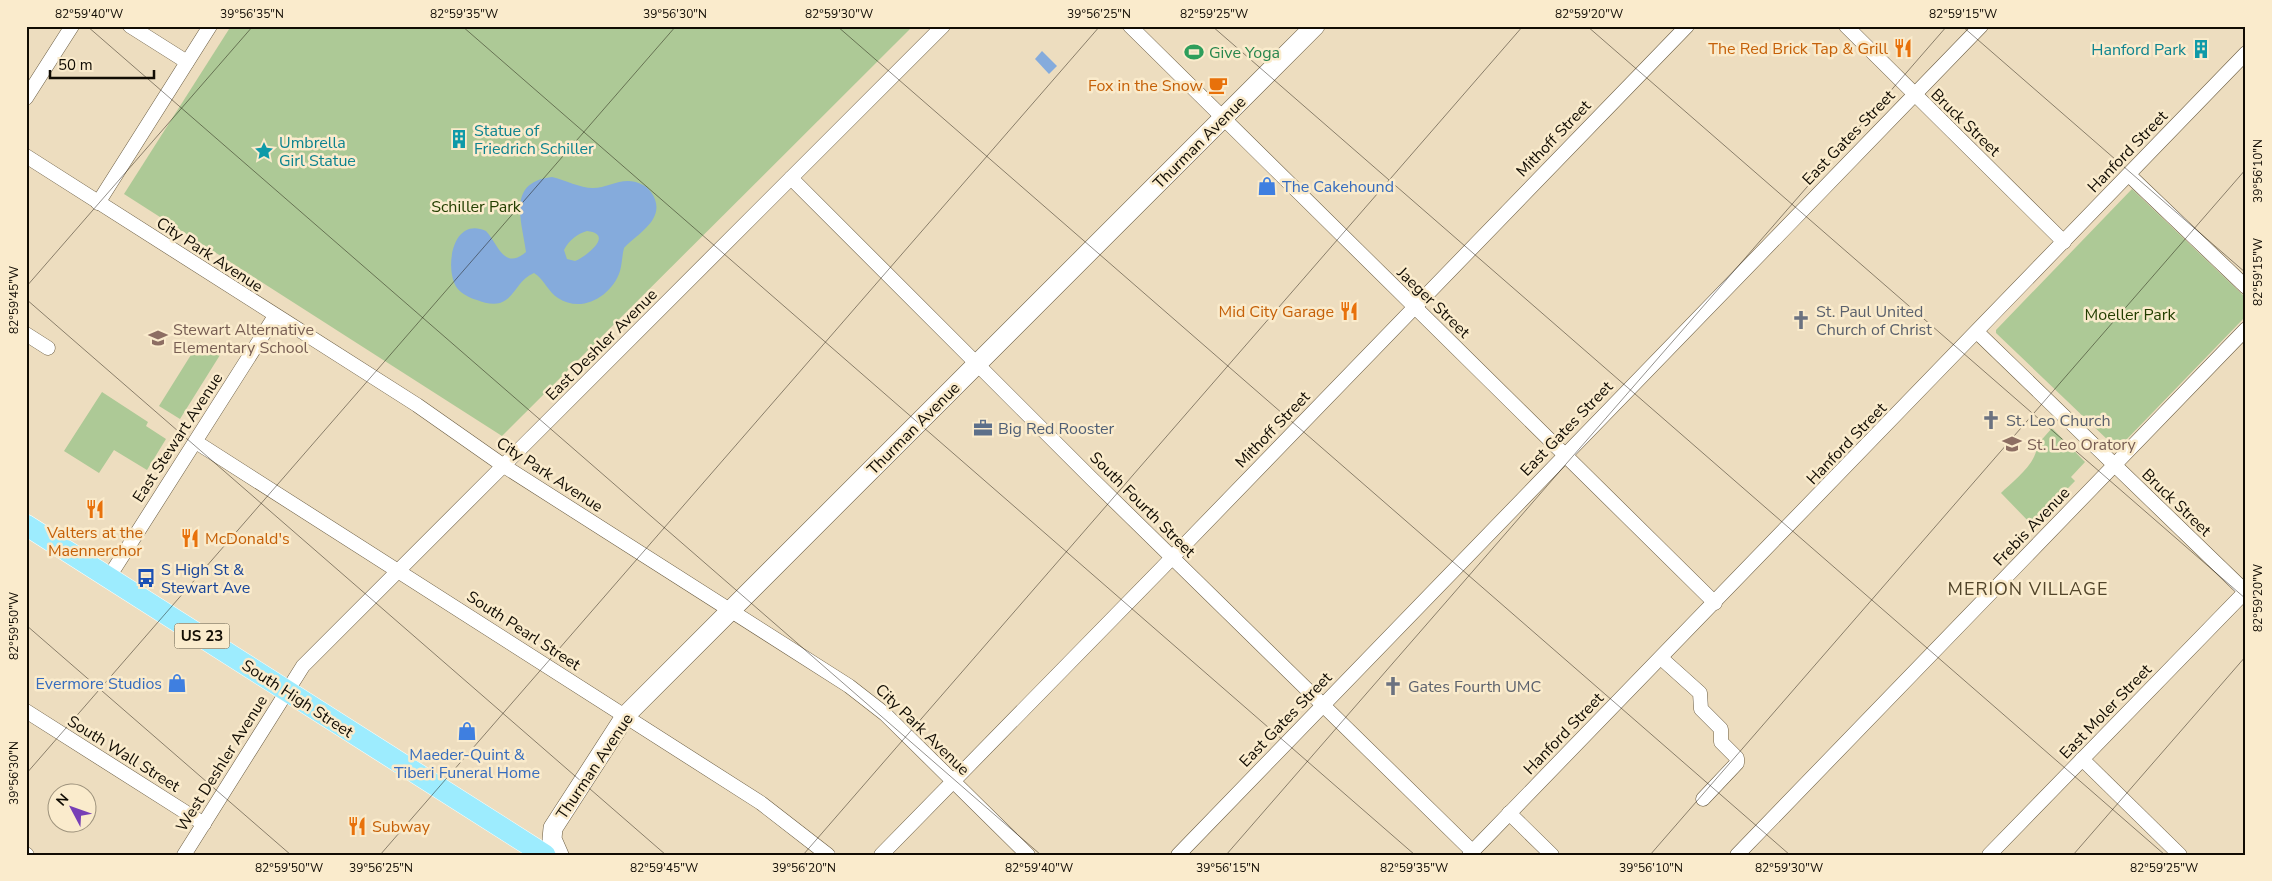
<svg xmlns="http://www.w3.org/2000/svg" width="2272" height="881" font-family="'Nunito Sans',sans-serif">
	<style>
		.green { fill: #adc996 }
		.water { fill: #85abdc; fill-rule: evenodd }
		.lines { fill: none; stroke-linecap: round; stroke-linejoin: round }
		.street-casing { stroke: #695b41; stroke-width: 15 }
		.secondary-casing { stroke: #695b41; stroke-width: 20 }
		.primary-casing { stroke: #fff; stroke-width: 22 }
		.street { stroke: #fff; stroke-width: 14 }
		.secondary { stroke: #fff; stroke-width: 19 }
		.primary { stroke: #9decfe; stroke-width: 21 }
		.ticks { fill: none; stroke: #110c03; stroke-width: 1; stroke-opacity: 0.45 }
		.labels { text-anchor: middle; stroke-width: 5; stroke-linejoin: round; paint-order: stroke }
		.shield { fill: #faebcc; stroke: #574f3f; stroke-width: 1 }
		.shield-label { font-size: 15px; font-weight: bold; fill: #110c03 }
		.food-label { font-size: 16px; fill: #c56008; stroke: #faebcc; text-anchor: end }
		.culture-label { font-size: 16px; fill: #0d838f; stroke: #faebcc; text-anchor: start }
		.leisure-label { font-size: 16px; fill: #27864d; stroke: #faebcc; text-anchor: start }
		.street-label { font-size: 16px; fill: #110c03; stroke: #faebcc }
		.shop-label { font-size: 16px; fill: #366cbe; stroke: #faebcc; text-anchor: start }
		.park-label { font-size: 16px; fill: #233e00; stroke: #faebcc }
		.worship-label { font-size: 16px; fill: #5b616d; stroke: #faebcc; text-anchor: start }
		.education-label { font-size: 16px; fill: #785e54; stroke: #faebcc; text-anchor: start }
		.service-label { font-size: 16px; fill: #4e5e75; stroke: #faebcc; text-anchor: start }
		.transit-label { font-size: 16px; fill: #164399; stroke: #faebcc; text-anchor: start }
		.neighbourhood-label { font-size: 18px; letter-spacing: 1px; fill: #51442a; stroke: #faebcc }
		.neatline { fill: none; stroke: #110c03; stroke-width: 2 }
		.ticks-label { font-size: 12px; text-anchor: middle; fill: #110c03 }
	</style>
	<rect width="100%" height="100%" fill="#edddbf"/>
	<g class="green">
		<polygon points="231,26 913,26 502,436 124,194"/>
		<polygon points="2132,189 2244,296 2246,299 2246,316 2126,440 2124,439 2111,443 1996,333 1996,330"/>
		<polygon points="199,342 220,355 180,419 159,406"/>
		<polygon points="102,392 148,422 146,426 166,439 147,470 114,450 99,473 64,451"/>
		<path d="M2052 428 2085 462 2071 477 2075 481 2032 525 2001 493C2013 481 2037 464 2037 445Z"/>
	</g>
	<g class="water">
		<polygon points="1042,51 1057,66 1049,74 1035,59"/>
		<path d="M552 177C565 180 580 188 593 188 605 188 616 181 628 181 637 181 646 185 651 192 669 218 638 233 624 248 622 256 622 264 620 271 612 296 582 314 558 298 548 292 545 280 534 273 518 279 515 298 500 303 493 305 484 303 477 300 470 298 462 294 457 288 444 269 452 216 486 231 498 244 504 271 526 252 522 221 506 182 552 177ZM587 231C615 234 586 257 575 261L567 259 564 250C569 240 577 234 587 231Z"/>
	</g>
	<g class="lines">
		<g class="street-casing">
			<g id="street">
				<polyline points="130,26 187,62"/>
				<polyline points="1130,26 1715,603"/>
				<polyline points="1846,26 2064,242"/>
				<polyline points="26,98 72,26"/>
				<polyline points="26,156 417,405 504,466 849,686 885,714 1028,855"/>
				<polyline points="2129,175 2246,287"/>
				<polyline points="791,178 1091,478 1472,851"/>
				<polyline points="98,203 210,26"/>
				<polyline points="1977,332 2246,592"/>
				<polyline points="26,334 48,348"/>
				<polyline points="196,442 761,803 828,855"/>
				<polyline points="109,577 275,316"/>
				<polyline points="1661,658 1700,693 1701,709 1721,729 1721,742 1737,758 1737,763 1703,799"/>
				<polyline points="26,711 204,824"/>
				<polyline points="2082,759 2180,855"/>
				<polyline points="1509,813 1552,855"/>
				<polyline points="26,854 27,855"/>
				<polyline points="184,855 303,666 943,26"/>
				<polyline points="881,855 1163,567 1687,26"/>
				<polyline points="1178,855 1981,26"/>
				<polyline points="1469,855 2246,53"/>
				<polyline points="1737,855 2246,329"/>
				<polyline points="1989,855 2246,591"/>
			</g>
		</g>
		<g class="secondary-casing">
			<polyline id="secondary" points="559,855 552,839 553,828 626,715 1315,26"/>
		</g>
		<g class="primary-casing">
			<polyline id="primary" points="26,525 545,855"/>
		</g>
		<use href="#street" class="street"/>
		<use href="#secondary" class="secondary"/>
		<use href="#primary" class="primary"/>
	</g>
	<path class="ticks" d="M87 26 1041 855M462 26 1415 855M837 26 1790 855M1212 26 2165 855M1587 26 2246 599M1962 26 2246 273M26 287 253 26M26 299 666 855M26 625 291 855M26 774 676 26M380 855 1100 26M803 855 1523 26M1226 855 1947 26M1650 855 2246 169M2073 855 2246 656"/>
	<defs>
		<g id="restaurant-bare" transform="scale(1.5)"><path d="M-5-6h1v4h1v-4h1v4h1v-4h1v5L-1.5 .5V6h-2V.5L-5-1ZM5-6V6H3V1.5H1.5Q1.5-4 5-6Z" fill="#e8710a" stroke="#faebcc" stroke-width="2.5" paint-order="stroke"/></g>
		<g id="building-bare" transform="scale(1.5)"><path d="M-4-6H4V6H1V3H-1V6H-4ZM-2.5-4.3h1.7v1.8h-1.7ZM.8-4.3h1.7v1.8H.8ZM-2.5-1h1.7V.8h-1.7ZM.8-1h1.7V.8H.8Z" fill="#0f9aa8" stroke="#faebcc" stroke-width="2.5" paint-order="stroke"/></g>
		<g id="stadium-bare" transform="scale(1.5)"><path d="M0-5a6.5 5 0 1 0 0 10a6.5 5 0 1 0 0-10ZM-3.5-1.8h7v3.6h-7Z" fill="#2e9e5b" stroke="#faebcc" stroke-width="2.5" paint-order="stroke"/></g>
		<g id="cafe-bare" transform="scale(1.5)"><path d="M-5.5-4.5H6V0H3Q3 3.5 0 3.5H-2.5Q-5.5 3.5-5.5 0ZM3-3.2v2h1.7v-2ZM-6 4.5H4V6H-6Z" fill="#e8710a" stroke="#faebcc" stroke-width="2.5" paint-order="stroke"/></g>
		<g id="sight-bare" transform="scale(1.5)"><path d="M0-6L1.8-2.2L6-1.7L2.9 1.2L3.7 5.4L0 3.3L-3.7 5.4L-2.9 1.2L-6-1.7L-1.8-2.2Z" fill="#0f9aa8" stroke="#faebcc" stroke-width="2.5" paint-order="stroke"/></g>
		<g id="shop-bare" transform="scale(1.5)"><path d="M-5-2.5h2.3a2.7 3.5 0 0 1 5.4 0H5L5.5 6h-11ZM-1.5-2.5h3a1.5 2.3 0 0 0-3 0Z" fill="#3f7fe0" stroke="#faebcc" stroke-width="2.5" paint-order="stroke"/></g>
		<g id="church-bare" transform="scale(1.5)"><path d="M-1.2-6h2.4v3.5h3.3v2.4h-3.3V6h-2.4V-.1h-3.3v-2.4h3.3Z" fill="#6b7280" stroke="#faebcc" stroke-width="2.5" paint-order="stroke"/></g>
		<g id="school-bare" transform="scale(1.5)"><path d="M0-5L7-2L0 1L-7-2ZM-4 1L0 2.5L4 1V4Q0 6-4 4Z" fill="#8d6e63" stroke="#faebcc" stroke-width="2.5" paint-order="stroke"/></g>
		<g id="office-bare" transform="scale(1.5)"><path d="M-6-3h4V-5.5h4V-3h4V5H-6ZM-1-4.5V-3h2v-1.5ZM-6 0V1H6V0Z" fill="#5c6f8a" stroke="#faebcc" stroke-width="2.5" paint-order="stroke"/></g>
		<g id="bus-bare" transform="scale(1.5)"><path d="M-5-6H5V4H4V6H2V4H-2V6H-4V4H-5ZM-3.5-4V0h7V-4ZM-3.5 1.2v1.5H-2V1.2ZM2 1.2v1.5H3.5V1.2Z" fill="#1a4fb4" stroke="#faebcc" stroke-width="2.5" paint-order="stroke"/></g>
	</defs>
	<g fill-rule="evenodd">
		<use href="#restaurant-bare" x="1903" y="48"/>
		<use href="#building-bare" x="2201" y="49"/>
		<use href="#stadium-bare" x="1194" y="52"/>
		<use href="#cafe-bare" x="1218" y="85"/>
		<use href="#building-bare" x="459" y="139"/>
		<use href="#sight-bare" x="264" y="151"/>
		<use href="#shop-bare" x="1267" y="186"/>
		<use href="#restaurant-bare" x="1349" y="311"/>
		<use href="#church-bare" x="1801" y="320"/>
		<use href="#school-bare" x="158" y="338"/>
		<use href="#church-bare" x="1991" y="420"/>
		<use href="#office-bare" x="983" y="428"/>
		<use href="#school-bare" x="2012" y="444"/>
		<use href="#restaurant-bare" x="95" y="509"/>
		<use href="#restaurant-bare" x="190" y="538"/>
		<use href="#bus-bare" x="146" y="578"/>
		<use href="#shop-bare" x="177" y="683"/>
		<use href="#church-bare" x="1393" y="686"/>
		<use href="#shop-bare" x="467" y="731"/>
		<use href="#restaurant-bare" x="357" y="826"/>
	</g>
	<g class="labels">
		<rect class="shield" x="174.5" y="623.5" width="55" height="25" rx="4"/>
		<g class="shield-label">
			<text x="202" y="641">US 23</text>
		</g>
		<g class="food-label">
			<text x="1888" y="54">The Red Brick Tap &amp; Grill</text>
			<text x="1203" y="91">Fox in the Snow</text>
			<text x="1334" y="317">Mid City Garage</text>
			<text x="95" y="538" text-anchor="middle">Valters at the<tspan x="95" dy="18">Maennerchor</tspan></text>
			<text x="205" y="544" text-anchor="start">McDonald's</text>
			<text x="372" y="832" text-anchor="start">Subway</text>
		</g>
		<g class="culture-label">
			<text x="2186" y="55" text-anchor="end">Hanford Park</text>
			<text x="474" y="136">Statue of<tspan x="474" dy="18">Friedrich Schiller</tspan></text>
			<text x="279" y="148">Umbrella<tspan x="279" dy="18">Girl Statue</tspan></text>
		</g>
		<g class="leisure-label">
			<text x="1209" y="58">Give Yoga</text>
		</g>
		<g class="street-label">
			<text transform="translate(1966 122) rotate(44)" y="6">Bruck Street</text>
			<text transform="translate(1848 137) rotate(-46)" y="6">East Gates Street</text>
			<text transform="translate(1553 138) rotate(-46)" y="6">Mithoff Street</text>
			<text transform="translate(1199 142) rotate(-45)" y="6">Thurman Avenue</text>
			<text transform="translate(2127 151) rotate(-46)" y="6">Hanford Street</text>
			<text transform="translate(210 254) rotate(33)" y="6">City Park Avenue</text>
			<text transform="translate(1434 302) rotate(44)" y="6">Jaeger Street</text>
			<text transform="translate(601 344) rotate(-45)" y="6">East Deshler Avenue</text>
			<text transform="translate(913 428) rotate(-45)" y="6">Thurman Avenue</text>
			<text transform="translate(1566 428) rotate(-46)" y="6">East Gates Street</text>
			<text transform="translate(1272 429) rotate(-46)" y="6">Mithoff Street</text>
			<text transform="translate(177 437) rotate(-57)" y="6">East Stewart Avenue</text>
			<text transform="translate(1846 443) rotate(-46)" y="6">Hanford Street</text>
			<text transform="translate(550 474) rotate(33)" y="6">City Park Avenue</text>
			<text transform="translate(2177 502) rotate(44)" y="6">Bruck Street</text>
			<text transform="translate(1143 504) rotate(45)" y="6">South Fourth Street</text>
			<text transform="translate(2031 526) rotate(-46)" y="6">Frebis Avenue</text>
			<text transform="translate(524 630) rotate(33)" y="6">South Pearl Street</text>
			<text transform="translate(298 698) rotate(33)" y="6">South High Street</text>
			<text transform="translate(2105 711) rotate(-46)" y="6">East Moler Street</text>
			<text transform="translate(1285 719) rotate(-46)" y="6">East Gates Street</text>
			<text transform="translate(923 729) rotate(44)" y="6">City Park Avenue</text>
			<text transform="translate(1563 733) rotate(-46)" y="6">Hanford Street</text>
			<text transform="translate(124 753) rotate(32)" y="6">South Wall Street</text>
			<text transform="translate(221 763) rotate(-58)" y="6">West Deshler Avenue</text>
			<text transform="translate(594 766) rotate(-56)" y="6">Thurman Avenue</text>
		</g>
		<g class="shop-label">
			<text x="1282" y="192">The Cakehound</text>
			<text x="162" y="689" text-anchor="end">Evermore Studios</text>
			<text x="467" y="760" text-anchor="middle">Maeder-Quint &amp;<tspan x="467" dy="18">Tiberi Funeral Home</tspan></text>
		</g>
		<g class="park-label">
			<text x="476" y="212">Schiller Park</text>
			<text x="2130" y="320">Moeller Park</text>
		</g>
		<g class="worship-label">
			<text x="1816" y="317">St. Paul United<tspan x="1816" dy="18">Church of Christ</tspan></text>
			<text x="2006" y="426">St. Leo Church</text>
			<text x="1408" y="692">Gates Fourth UMC</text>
		</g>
		<g class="education-label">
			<text x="173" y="335">Stewart Alternative<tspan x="173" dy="18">Elementary School</tspan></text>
			<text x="2027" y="450">St. Leo Oratory</text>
		</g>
		<g class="service-label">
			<text x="998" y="434">Big Red Rooster</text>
		</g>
		<g class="transit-label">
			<text x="161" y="575">S High St &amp;<tspan x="161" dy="18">Stewart Ave</tspan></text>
		</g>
		<g class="neighbourhood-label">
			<text x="2028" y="595">MERION VILLAGE</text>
		</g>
	</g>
	<rect width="2272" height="881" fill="none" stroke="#faebcc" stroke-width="55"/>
	<g transform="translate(72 808) rotate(311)"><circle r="24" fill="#faebcc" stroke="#9d927c"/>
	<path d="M0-4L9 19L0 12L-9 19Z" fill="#773fb6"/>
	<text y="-8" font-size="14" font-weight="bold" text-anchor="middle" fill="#110c03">N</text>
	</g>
	<path d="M50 70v8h104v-8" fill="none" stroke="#110c03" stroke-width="2.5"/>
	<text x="58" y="70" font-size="15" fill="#110c03" stroke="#faebcc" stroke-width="4" paint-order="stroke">50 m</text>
	<rect x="28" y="28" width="2216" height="826" class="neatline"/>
	<g class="ticks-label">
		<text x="89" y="18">82°59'40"W</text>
		<text x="252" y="18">39°56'35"N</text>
		<text x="464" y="18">82°59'35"W</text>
		<text x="675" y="18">39°56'30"N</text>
		<text x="839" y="18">82°59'30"W</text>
		<text x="1099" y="18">39°56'25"N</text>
		<text x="1214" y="18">82°59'25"W</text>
		<text x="1589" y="18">82°59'20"W</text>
		<text x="1963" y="18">82°59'15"W</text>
		<text transform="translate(2258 171) rotate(-90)" y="4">39°56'10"N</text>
		<text transform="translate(2258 272) rotate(-90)" y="4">82°59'15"W</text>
		<text transform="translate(14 300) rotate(-90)" y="4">82°59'45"W</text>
		<text transform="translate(2258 598) rotate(-90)" y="4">82°59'20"W</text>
		<text transform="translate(14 626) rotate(-90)" y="4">82°59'50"W</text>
		<text transform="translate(14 773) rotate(-90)" y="4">39°56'30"N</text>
		<text x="289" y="872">82°59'50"W</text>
		<text x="381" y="872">39°56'25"N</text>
		<text x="664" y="872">82°59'45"W</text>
		<text x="804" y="872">39°56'20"N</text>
		<text x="1039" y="872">82°59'40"W</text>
		<text x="1228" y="872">39°56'15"N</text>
		<text x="1414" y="872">82°59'35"W</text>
		<text x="1651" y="872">39°56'10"N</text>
		<text x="1789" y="872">82°59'30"W</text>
		<text x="2164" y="872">82°59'25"W</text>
	</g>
</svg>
